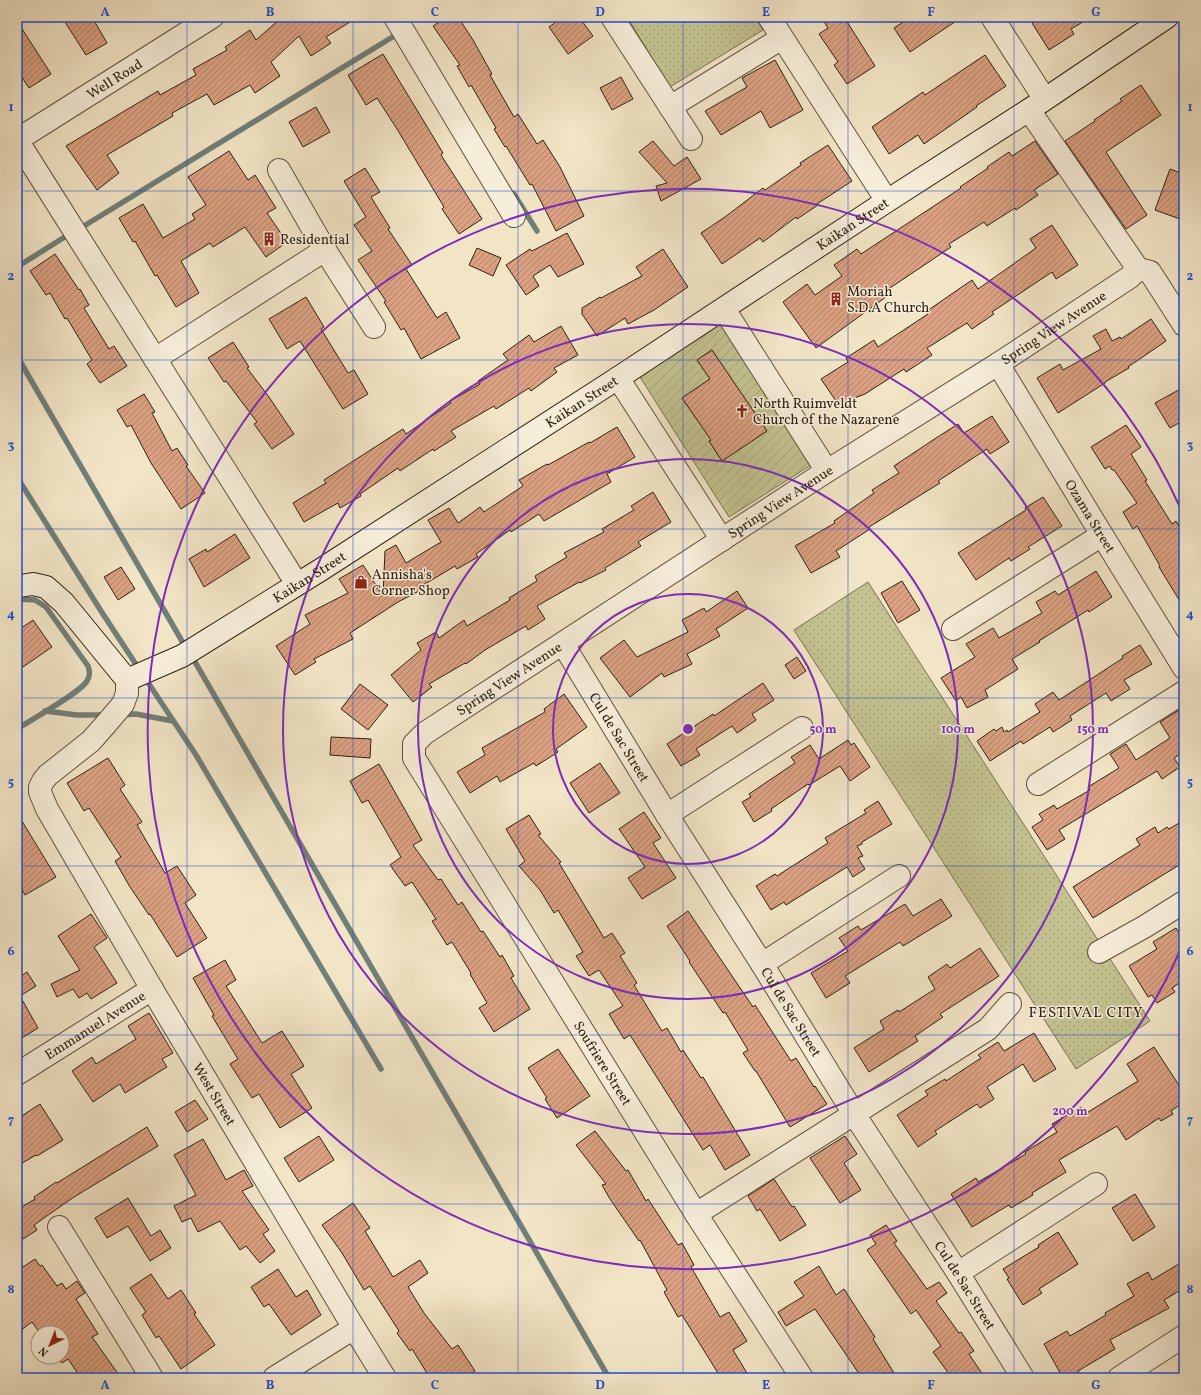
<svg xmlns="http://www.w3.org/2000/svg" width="1201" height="1395" font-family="Vollkorn,serif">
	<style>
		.park { fill: url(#park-dots); stroke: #787250 }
		.garden { fill: url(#garden-furrows); stroke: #787250; fill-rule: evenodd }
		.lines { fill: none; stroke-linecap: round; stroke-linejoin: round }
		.stream { stroke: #717f79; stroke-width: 5.5 }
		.building { fill: url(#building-hatch); stroke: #2e2111 }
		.street-casing { stroke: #5f523e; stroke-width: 24 }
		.secondary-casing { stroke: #2e2111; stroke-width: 24 }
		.street { stroke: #f7eeda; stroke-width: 22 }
		.secondary { stroke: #f7eeda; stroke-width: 22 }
		.grid { fill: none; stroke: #1d4ed8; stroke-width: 1; stroke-opacity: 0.55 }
		.ring { fill: none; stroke: #7b2cbf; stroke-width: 2 }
		.labels { text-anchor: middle; stroke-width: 3; stroke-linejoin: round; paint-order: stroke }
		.street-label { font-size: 14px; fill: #2e2111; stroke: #f7eeda }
		.poi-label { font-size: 14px; fill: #2e2111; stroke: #f7eeda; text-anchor: start }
		.neighbourhood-label { font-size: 15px; letter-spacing: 1px; fill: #2e2111; stroke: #f7eeda }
		.centre { fill: #7b2cbf; stroke: #f7eeda; stroke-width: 2 }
		.ring-label { font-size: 12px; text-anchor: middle; font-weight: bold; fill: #7b2cbf; stroke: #f7eeda; stroke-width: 3; stroke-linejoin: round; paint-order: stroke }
		.neatline { fill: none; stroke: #1d4ed8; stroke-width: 1.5 }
		.grid-label { font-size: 13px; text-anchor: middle; font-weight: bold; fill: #1d4ed8 }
	</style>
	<defs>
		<pattern id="park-dots" width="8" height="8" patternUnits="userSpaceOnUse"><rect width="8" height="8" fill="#c3c290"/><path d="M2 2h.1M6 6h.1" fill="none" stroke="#a8a67b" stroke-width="1.8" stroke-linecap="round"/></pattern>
		<pattern id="garden-furrows" width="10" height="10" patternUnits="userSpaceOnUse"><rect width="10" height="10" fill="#c3c290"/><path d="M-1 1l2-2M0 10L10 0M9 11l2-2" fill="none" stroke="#a8a67b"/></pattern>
		<pattern id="building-hatch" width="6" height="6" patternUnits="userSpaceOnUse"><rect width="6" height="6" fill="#dba182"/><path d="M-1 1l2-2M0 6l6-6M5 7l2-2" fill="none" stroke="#b28369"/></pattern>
	</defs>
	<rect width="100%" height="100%" fill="#f2e5c6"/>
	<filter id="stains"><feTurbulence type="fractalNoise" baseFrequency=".005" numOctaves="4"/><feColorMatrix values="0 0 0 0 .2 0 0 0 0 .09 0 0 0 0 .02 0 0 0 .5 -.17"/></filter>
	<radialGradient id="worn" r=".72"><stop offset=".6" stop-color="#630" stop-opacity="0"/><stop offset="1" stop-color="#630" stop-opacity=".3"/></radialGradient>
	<g class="park">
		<polygon points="627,17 755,17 763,30 670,87"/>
		<polygon points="868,582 1150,1021 1076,1069 794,630"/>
	</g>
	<path class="garden" d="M719 322 811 465 729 517 638 374ZM712 350 767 431 722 461 709 441 739 421 697 420 682 398 710 379 697 360Z"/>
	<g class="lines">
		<g class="stream">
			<polyline points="514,194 537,231"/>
			<polyline points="79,229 399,33"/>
			<polyline points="17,267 71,233"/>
			<polyline points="17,356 186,648"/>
			<polyline points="17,477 101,611 139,669"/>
			<path d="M17 600 19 599 35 600 46 607 88 666C90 671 90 676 87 681 80 693 32 719 17 729"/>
			<polyline points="191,655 609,1378"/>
			<polyline points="145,678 196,755 381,1069"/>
			<polyline points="45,711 77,715 105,715"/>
			<polyline points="122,715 136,714 173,721"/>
		</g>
	</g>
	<g class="building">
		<polygon points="74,17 92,17 107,43 86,55 65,22"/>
		<polygon points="282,17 358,17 326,37 331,43 311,56 299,36 271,62 280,76 255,93 250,85 214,105 207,94 172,113 173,116 107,155 119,173 97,190 66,146 158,91 160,95 196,75 193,69 227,50 225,47 250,30 256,40"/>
		<polygon points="446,17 458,17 473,40 492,74 490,75 514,117 518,114 537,144 543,140 560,167 584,216 556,231 532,184 530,185 506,146 505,147 494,129 496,128 471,85 469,87 457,66 460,65 433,26"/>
		<polygon points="563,17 579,17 593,36 568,54 549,27"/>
		<polygon points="821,17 844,17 875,66 847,84 834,65 838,62 819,34 828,28"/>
		<polygon points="911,17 962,17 910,52 894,28"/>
		<polygon points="1040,17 1091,17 1071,29 1074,34 1049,50 1032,23"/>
		<polygon points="17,21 51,74 29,88 17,70"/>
		<polygon points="383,54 443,153 441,155 482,219 459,234 442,209 444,207 397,129 377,98 366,105 348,75"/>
		<polygon points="985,55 1006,86 976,106 977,107 924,144 918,135 889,154 872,127 923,92 925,95"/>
		<polygon points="775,60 803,110 770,128 761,111 721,135 705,111 747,87 742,78"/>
		<polygon points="621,77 633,99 612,110 600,88"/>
		<polygon points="1141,85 1161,115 1106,152 1147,215 1126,229 1065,141 1095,121 1094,120 1122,101 1120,99"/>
		<polygon points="316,107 330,132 303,147 289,122"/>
		<polygon points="653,141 674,166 687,157 701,179 661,201 656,186 667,183 639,152"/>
		<polygon points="1035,141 1058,174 1034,190 1038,195 1016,210 1015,208 987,226 984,222 949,244 951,247 887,290 890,294 816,348 783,302 807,284 815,295 842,276 834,265 857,249 861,254 934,206 961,188 960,187 988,168 987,167 1009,152 1012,156"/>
		<polygon points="828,145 852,181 817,204 818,205 797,219 796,217 763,242 760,238 722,264 701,233 725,217 763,188 765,190 801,165 800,163"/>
		<polygon points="229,151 248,180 255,175 276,208 267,213 287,242 266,257 245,227 213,247 210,243 181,261 199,293 176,307 157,275 155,276 135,241 133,242 119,218 143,204 163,238 195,219 192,214 206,205 188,177"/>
		<polygon points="365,168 380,192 371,197 390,228 388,229 412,265 406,269 437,318 446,312 460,338 421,359 404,328 401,330 384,302 386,301 358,260 372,251 354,225 366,217 344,181"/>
		<polygon points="1170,169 1184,174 1184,209 1180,219 1155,210"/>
		<polygon points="1052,225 1078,265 1056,279 1052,272 992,312 994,314 972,329 967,323 927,348 932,355 906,372 904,369 865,394 838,404 821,379 848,362 846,358 874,340 878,347 928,314 927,311 972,280 978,289 1036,248 1030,239"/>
		<polygon points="567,233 584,264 558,277 550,265 533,276 539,286 526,295 506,265 530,249 532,251"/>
		<polygon points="477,248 501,258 493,276 469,265"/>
		<polygon points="663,249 688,287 654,310 628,324 625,318 597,336 582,314 582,308 600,297 601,298 642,276 636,267"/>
		<polygon points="55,254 79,290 80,289 89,305 84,308 109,349 114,346 127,366 100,383 87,364 92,360 67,318 65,319 50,293 46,295 30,271"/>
		<polygon points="306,297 324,327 321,329 348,373 354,370 368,394 343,409 300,341 287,349 269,319"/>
		<polygon points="1151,319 1166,341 1128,367 1129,368 1105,382 1105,383 1058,413 1037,378 1060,364 1063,370 1101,349 1093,336 1106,329 1112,341 1120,337 1121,339"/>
		<polygon points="561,326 578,355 554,368 557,372 531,391 529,388 496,409 494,406 451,431 456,437 434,451 433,449 400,471 398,468 360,494 361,496 340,508 338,503 304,522 293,503 326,483 324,480 403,429 406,434 451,403 450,401 480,384 478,381 508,360 503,354 529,335 534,342"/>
		<polygon points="233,342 249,367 247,368 269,397 294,434 272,449 254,424 257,422 226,381 224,382 208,358"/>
		<polygon points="712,350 767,431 722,461 709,441 711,440 682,398 710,379 697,360"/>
		<polygon points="1184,387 1184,420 1170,428 1155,403"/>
		<polygon points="144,394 155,412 152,413 172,451 177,448 188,465 186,466 205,493 181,509 151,463 131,425 127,427 117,410"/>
		<polygon points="992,416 1009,442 990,454 987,449 938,481 940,483 869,527 870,529 836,551 840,557 811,573 795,546 835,523 834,521 874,493 872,490 899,473 894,466 933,440 958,424 964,433"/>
		<polygon points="1126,425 1141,447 1131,454 1147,480 1145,481 1172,524 1176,521 1184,536 1184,608 1159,567 1160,566 1137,526 1133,529 1123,512 1137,503 1114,470 1112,470 1110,466 1105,469 1091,447"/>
		<polygon points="617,427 635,457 607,474 611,482 544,521 539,514 511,532 510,530 476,554 478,557 457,569 455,566 420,587 421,590 398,602 350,633 353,639 314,659 316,662 295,675 276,646 310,624 305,615 348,593 339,579 363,565 383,596 385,551 396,545 406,563 441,542 428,520 449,508 458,523 480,507 484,512 523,486 519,480 547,464 548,465 589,442 590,443"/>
		<polygon points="653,492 671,522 638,542 641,546 605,568 606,570 580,583 579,582 537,606 545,619 528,630 526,626 485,650 466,664 465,663 429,684 432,687 413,702 391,675 421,650 417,643 436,632 439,638 464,620 467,626 510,600 509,598 537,581 535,576 567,557 564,553 604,532 602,529 634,510 631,506"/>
		<polygon points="1043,497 1062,526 1028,547 1030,549 1011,561 1009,558 976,580 958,553 1026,510 1025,508"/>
		<polygon points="235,534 250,558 204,587 189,559 206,549 207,552"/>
		<polygon points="121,567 135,589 118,600 104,577"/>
		<polygon points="1096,571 1112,597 1089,612 1088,610 1039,641 1040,642 1012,659 1018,669 985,690 988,697 967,708 961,697 956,701 941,678 975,657 966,644 993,628 999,638 1042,613 1036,602 1055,591 1058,595"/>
		<polygon points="902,581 920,610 898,623 881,593"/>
		<polygon points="737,591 748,608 716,629 720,636 687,654 692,664 664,677 662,673 630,697 600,658 624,640 637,657 688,632 682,620 704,608 706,612"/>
		<polygon points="33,620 52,647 17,671 17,631"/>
		<polygon points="1140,645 1152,664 1124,680 1130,689 1111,701 1106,693 1070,716 1072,720 1053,732 1050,727 1023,744 1021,741 990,761 977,741 994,729 996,731 1002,727 1004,732 1007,730 1008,732 1040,712 1035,704 1053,692 1059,700 1123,658 1122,656"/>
		<polygon points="797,657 806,671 794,679 785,665"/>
		<polygon points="763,683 774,700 752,714 756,720 737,733 732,726 696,749 700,755 681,766 667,744 713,714 714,716"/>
		<polygon points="360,684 388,705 368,730 341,709"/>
		<polygon points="564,694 587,727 556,749 558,752 536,766 534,763 500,782 497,776 470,793 457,772 485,755 482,748 545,712 544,709"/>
		<polygon points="1179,710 1184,718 1184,760 1180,754 1174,758 1180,767 1162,779 1157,771 1059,830 1065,839 1047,850 1032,827 1043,820 1039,814 1054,805 1057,809 1090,790 1088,787 1119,768 1110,754 1126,744 1136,760 1170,738 1160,722"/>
		<polygon points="331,737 371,739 370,758 330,755"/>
		<polygon points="848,740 851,745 854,743 870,767 850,781 840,766 809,785 808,784 771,809 772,811 754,822 742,802 751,797 749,794 795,763 791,757 810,745 819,759"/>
		<polygon points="108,758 125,785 120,789 142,822 137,825 165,873 177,866 196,895 185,903 207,938 177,957 150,914 149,915 130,887 115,861 121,857 89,808 84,811 67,783"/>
		<polygon points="600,763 620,793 589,813 570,783"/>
		<polygon points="379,764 422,840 413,845 438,880 441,879 458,905 462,902 481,932 483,931 500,957 502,955 514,976 511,978 530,1009 494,1032 479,1008 487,1003 470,974 471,973 452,942 447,945 432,921 436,919 412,882 405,886 390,865 401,857 368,800 362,803 350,781"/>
		<polygon points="878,801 892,824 862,842 862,844 857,846 863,856 858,858 865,869 853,877 847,867 786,905 784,902 771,910 756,886 775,874 777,876 828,843 825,838 866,813 864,810"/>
		<polygon points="644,812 661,838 653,843 676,878 642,899 628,878 645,867 619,829"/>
		<polygon points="17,813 56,877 25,895 17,881"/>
		<polygon points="529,815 541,834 538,835 561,862 559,863 604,938 612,933 625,953 620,956 637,983 634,985 662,1031 667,1028 681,1052 683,1050 701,1078 703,1077 750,1155 725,1170 710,1145 703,1150 630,1035 624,1039 609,1014 623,1006 599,970 589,976 576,956 583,952 558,910 554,913 540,890 519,866 525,861 506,829"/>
		<polygon points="1184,820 1184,862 1093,918 1073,887 1140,845 1136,839 1155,827 1158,833 1167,827 1169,829"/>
		<polygon points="941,899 952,916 903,946 900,942 845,976 850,983 826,998 811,973 848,951 839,938 858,926 861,930 905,904 913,916"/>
		<polygon points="688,911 753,1007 755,1005 791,1061 796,1058 814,1087 815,1086 827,1104 790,1127 756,1071 755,1071 743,1053 748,1050 725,1012 723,1013 689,962 690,961 667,926"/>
		<polygon points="91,914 107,938 94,947 117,983 91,999 87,993 79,998 73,989 57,997 51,984 80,970 58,936"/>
		<polygon points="1176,928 1184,941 1184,980 1172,988 1175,992 1157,1003 1152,995 1148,997 1129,966 1157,949 1153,942"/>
		<polygon points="980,948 999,976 940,1014 943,1017 915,1036 918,1041 869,1072 854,1048 884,1029 880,1021 898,1010 899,1012 935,989 928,977 947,964 950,968"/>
		<polygon points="225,960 236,980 226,986 262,1043 282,1031 304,1066 291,1074 312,1108 280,1128 259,1094 252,1098 230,1064 238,1059 212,1016 214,1015 193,978"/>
		<polygon points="27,972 36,986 20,996 38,1028 17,1041 17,979"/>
		<polygon points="149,1013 173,1053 162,1059 167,1067 125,1093 120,1084 93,1102 72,1071 92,1057 96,1064 136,1039 128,1026"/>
		<polygon points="1034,1033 1056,1069 1034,1082 1023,1064 987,1087 994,1099 980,1108 977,1104 935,1131 937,1134 918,1147 897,1115 928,1095 925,1091 945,1079 946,1081 981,1058 978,1055 998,1042 1004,1051"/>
		<polygon points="1154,1047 1184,1093 1184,1102 1171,1111 1173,1114 1161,1121 1159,1118 1126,1140 1117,1126 1059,1160 1066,1172 1032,1193 1033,1195 1011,1208 1009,1205 972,1227 951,1194 976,1178 978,1182 1026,1154 1025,1152 1057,1132 1052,1124 1081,1107 1085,1114 1138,1081 1127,1064"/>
		<polygon points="558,1049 590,1096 557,1118 545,1099 547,1098 528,1068"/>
		<polygon points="195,1100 208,1119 187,1132 175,1112"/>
		<polygon points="40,1104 63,1140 37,1156 36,1155 17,1166 17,1119"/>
		<polygon points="147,1127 158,1146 74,1197 34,1225 37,1230 23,1239 17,1230 17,1210 35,1199 34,1197 56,1182 57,1183"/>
		<polygon points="595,1131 626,1171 628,1170 646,1201 648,1199 678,1245 682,1243 694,1265 691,1267 720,1317 729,1312 747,1341 733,1350 750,1378 721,1378 682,1315 678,1317 664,1292 667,1290 640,1240 639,1241 610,1199 602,1185 606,1184 576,1145"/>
		<polygon points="319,1136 334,1160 299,1182 284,1158"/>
		<polygon points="845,1136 857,1154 844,1163 861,1190 840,1203 810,1158"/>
		<polygon points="203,1139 226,1180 244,1170 253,1186 242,1191 269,1230 263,1234 275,1251 260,1263 246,1246 240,1250 220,1221 198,1232 191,1218 182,1222 174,1206 196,1195 174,1155"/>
		<polygon points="774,1179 792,1207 794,1206 806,1225 780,1241 760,1209 757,1211 748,1196"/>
		<polygon points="1135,1194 1155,1227 1133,1241 1112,1208"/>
		<polygon points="128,1198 151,1236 160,1230 171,1248 150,1261 128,1226 107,1238 95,1218"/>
		<polygon points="353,1203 370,1228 365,1231 393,1277 420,1260 428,1273 408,1287 424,1313 452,1349 458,1345 475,1371 464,1378 430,1378 412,1349 410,1351 397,1333 399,1331 370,1286 364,1290 342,1253 322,1225"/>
		<polygon points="886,1225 897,1241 894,1243 927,1289 939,1282 947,1293 936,1301 959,1333 961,1332 974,1351 969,1354 985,1378 952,1378 933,1352 941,1346 916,1310 911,1314 867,1250 876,1244 870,1235"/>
		<polygon points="1058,1232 1078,1264 1039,1289 1042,1293 1023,1305 1007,1279 1009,1278 1003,1269 1039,1247 1038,1245"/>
		<polygon points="35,1259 40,1266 42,1265 57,1286 62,1283 66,1289 77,1281 85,1293 76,1299 98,1334 92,1337 121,1378 81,1378 68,1359 62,1363 57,1357 62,1357 62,1333 40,1333 32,1322 17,1333 17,1271"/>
		<polygon points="1184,1261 1184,1288 1164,1300 1169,1308 1110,1340 1115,1349 1078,1371 1082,1378 1063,1378 1044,1344 1067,1331 1070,1336 1106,1315 1105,1313 1134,1296 1127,1284 1148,1272 1152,1280"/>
		<polygon points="819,1266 836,1295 844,1289 875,1337 873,1339 897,1378 862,1378 815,1309 786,1326 778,1312 804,1296 794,1282"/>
		<polygon points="278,1269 296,1297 307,1290 321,1315 291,1335 269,1304 264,1307 251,1287"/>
		<polygon points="151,1274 168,1299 181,1290 196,1313 194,1314 215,1345 181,1369 159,1336 156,1338 142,1315 146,1312 130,1288"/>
	</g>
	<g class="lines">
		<g class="street-casing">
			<g id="street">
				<polyline points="395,17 514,216"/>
				<polyline points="612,17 691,139"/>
				<polyline points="769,17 887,201"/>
				<polyline points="992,17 1044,98"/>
				<polyline points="670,107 782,38"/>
				<polyline points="1029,110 1138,269"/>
				<polyline points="17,140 297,584"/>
				<path id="s1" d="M17 140 212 17"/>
				<polyline points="279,170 325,250 374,327"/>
				<polyline points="724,309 827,471"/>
				<polyline points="155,359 325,250"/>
				<path id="s2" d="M998 364 1102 535 1184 668"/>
				<polyline points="618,378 722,540"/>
				<polyline points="953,629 1102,535"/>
				<path id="s3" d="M563 644 667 815 762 964 854 1114 958 1273 1023 1378"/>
				<path id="s4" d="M127 680V693L123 704 106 724 91 741 48 775 43 781 40 787V792L47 809 152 989 354 1328 385 1378"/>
				<polyline points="1038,784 1184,692"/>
				<polyline points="667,815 802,728"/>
				<polyline points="1099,952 1144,927 1184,902"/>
				<polyline points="762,964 899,876"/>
				<path id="s5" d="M17 1074 152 989"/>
				<polyline points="696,1214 988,1029 1010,1004"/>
				<polyline points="59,1227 152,1378"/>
				<polyline points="958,1273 1096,1184"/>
				<polyline points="274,1378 354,1328"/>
				<path id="s6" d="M802 1378 696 1214 414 758V744L425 733 827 471 998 364 1130 277 1138 269 1150 272 1184 325"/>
				<polyline points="1119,1378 1184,1336"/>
			</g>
		</g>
		<g class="secondary-casing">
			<g id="secondary">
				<path id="s7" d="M17 587 20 586 33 584 46 587 64 603 127 680 182 656 322 569 618 378 887 201 1029 110 1167 17"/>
			</g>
		</g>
		<use href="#street" class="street"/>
		<use href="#secondary" class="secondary"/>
	</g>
	<path class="grid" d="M187 17V1378M353 17V1378M518 17V1378M683 17V1378M848 17V1378M1014 17V1378M17 191H1184M17 360H1184M17 529H1184M17 698H1184M17 866H1184M17 1035H1184M17 1204H1184"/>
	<g class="ring">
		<circle cx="688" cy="729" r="135"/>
		<circle cx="688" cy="729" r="270"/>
		<circle cx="688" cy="729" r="405"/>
		<path d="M1183 944A540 540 0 1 1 1183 514"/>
	</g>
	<defs>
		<g id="building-bare" transform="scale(1.08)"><path d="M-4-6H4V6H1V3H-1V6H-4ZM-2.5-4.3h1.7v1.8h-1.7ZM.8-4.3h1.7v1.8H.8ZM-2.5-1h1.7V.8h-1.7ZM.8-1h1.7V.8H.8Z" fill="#8f2418" stroke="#f7eeda" stroke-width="2.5" paint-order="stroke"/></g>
		<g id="church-bare" transform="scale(1.08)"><path d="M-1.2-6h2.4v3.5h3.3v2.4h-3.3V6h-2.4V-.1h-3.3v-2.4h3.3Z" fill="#8f2418" stroke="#f7eeda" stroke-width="2.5" paint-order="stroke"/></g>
		<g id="shop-bare" transform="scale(1.08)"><path d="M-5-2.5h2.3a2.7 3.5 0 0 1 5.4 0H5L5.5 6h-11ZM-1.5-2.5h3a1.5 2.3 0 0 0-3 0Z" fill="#8f2418" stroke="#f7eeda" stroke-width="2.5" paint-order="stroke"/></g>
	</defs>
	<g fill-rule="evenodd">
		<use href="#building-bare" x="269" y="239"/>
		<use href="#building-bare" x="836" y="299"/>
		<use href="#church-bare" x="742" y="411"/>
		<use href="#shop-bare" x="361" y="582"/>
	</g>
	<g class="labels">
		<g class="street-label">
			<text dy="5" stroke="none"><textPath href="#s1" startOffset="115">Well Road</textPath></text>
			<text dy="5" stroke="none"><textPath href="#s7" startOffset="1011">Kaikan Street</textPath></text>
			<text dy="5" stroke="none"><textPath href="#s6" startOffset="1509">Spring View Avenue</textPath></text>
			<text dy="5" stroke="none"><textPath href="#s7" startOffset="687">Kaikan Street</textPath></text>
			<text dy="5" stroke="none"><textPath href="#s6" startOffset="1185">Spring View Avenue</textPath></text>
			<text dy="5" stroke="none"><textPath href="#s2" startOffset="178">Ozama Street</textPath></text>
			<text dy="5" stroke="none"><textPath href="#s7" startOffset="363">Kaikan Street</textPath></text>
			<text dy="5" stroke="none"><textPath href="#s6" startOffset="861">Spring View Avenue</textPath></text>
			<text dy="5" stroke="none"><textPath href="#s3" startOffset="109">Cul de Sac Street</textPath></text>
			<text dy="5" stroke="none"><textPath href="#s3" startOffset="433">Cul de Sac Street</textPath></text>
			<text dy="5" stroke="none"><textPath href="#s5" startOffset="92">Emmanuel Avenue</textPath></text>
			<text transform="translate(603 1063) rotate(58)" y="5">Soufriere Street</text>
			<text dy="5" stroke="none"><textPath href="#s4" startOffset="497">West Street</textPath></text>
			<text dy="5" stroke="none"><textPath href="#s3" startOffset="757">Cul de Sac Street</textPath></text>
		</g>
		<g class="poi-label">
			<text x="280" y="244">Residential</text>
			<text x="847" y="296">Moriah<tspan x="847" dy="16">S.D.A Church</tspan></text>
			<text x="753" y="408">North Ruimveldt<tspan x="753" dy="16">Church of the Nazarene</tspan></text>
			<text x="372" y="579">Annisha's<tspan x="372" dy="16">Corner Shop</tspan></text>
		</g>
		<g class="neighbourhood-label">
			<text x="1086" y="1017">FESTIVAL CITY</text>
		</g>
	</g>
	<circle cx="688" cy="729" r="6" class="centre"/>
	<g class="ring-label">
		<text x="823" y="733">50 m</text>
		<text x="958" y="733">100 m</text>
		<text x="1093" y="733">150 m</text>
		<text x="1070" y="1115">200 m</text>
	</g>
	<rect width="1201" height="1395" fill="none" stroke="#f2e5c6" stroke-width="44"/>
	<g transform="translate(50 1345) rotate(223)"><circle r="19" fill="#f7eeda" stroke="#a79c8a"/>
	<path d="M0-3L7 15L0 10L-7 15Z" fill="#8f2418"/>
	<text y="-6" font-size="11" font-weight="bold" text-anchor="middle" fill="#2e2111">N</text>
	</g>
	<rect x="22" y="22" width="1157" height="1351" class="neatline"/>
	<g class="grid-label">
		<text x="105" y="16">A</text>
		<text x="270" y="16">B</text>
		<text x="435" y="16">C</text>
		<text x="600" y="16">D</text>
		<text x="766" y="16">E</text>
		<text x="931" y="16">F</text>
		<text x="1096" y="16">G</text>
		<text x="11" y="111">1</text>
		<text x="1190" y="111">1</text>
		<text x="11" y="280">2</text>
		<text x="1190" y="280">2</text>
		<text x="11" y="449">3</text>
		<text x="1190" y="449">3</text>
		<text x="11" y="618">4</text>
		<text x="1190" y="618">4</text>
		<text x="11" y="786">5</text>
		<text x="1190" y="786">5</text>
		<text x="11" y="955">6</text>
		<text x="1190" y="955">6</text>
		<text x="11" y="1124">7</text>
		<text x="1190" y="1124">7</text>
		<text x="11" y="1293">8</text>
		<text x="1190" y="1293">8</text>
		<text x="105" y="1389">A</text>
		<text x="270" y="1389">B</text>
		<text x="435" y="1389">C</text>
		<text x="600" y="1389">D</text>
		<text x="766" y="1389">E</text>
		<text x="931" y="1389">F</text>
		<text x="1096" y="1389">G</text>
	</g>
	<rect width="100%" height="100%" filter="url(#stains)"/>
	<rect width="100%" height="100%" fill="url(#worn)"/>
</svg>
